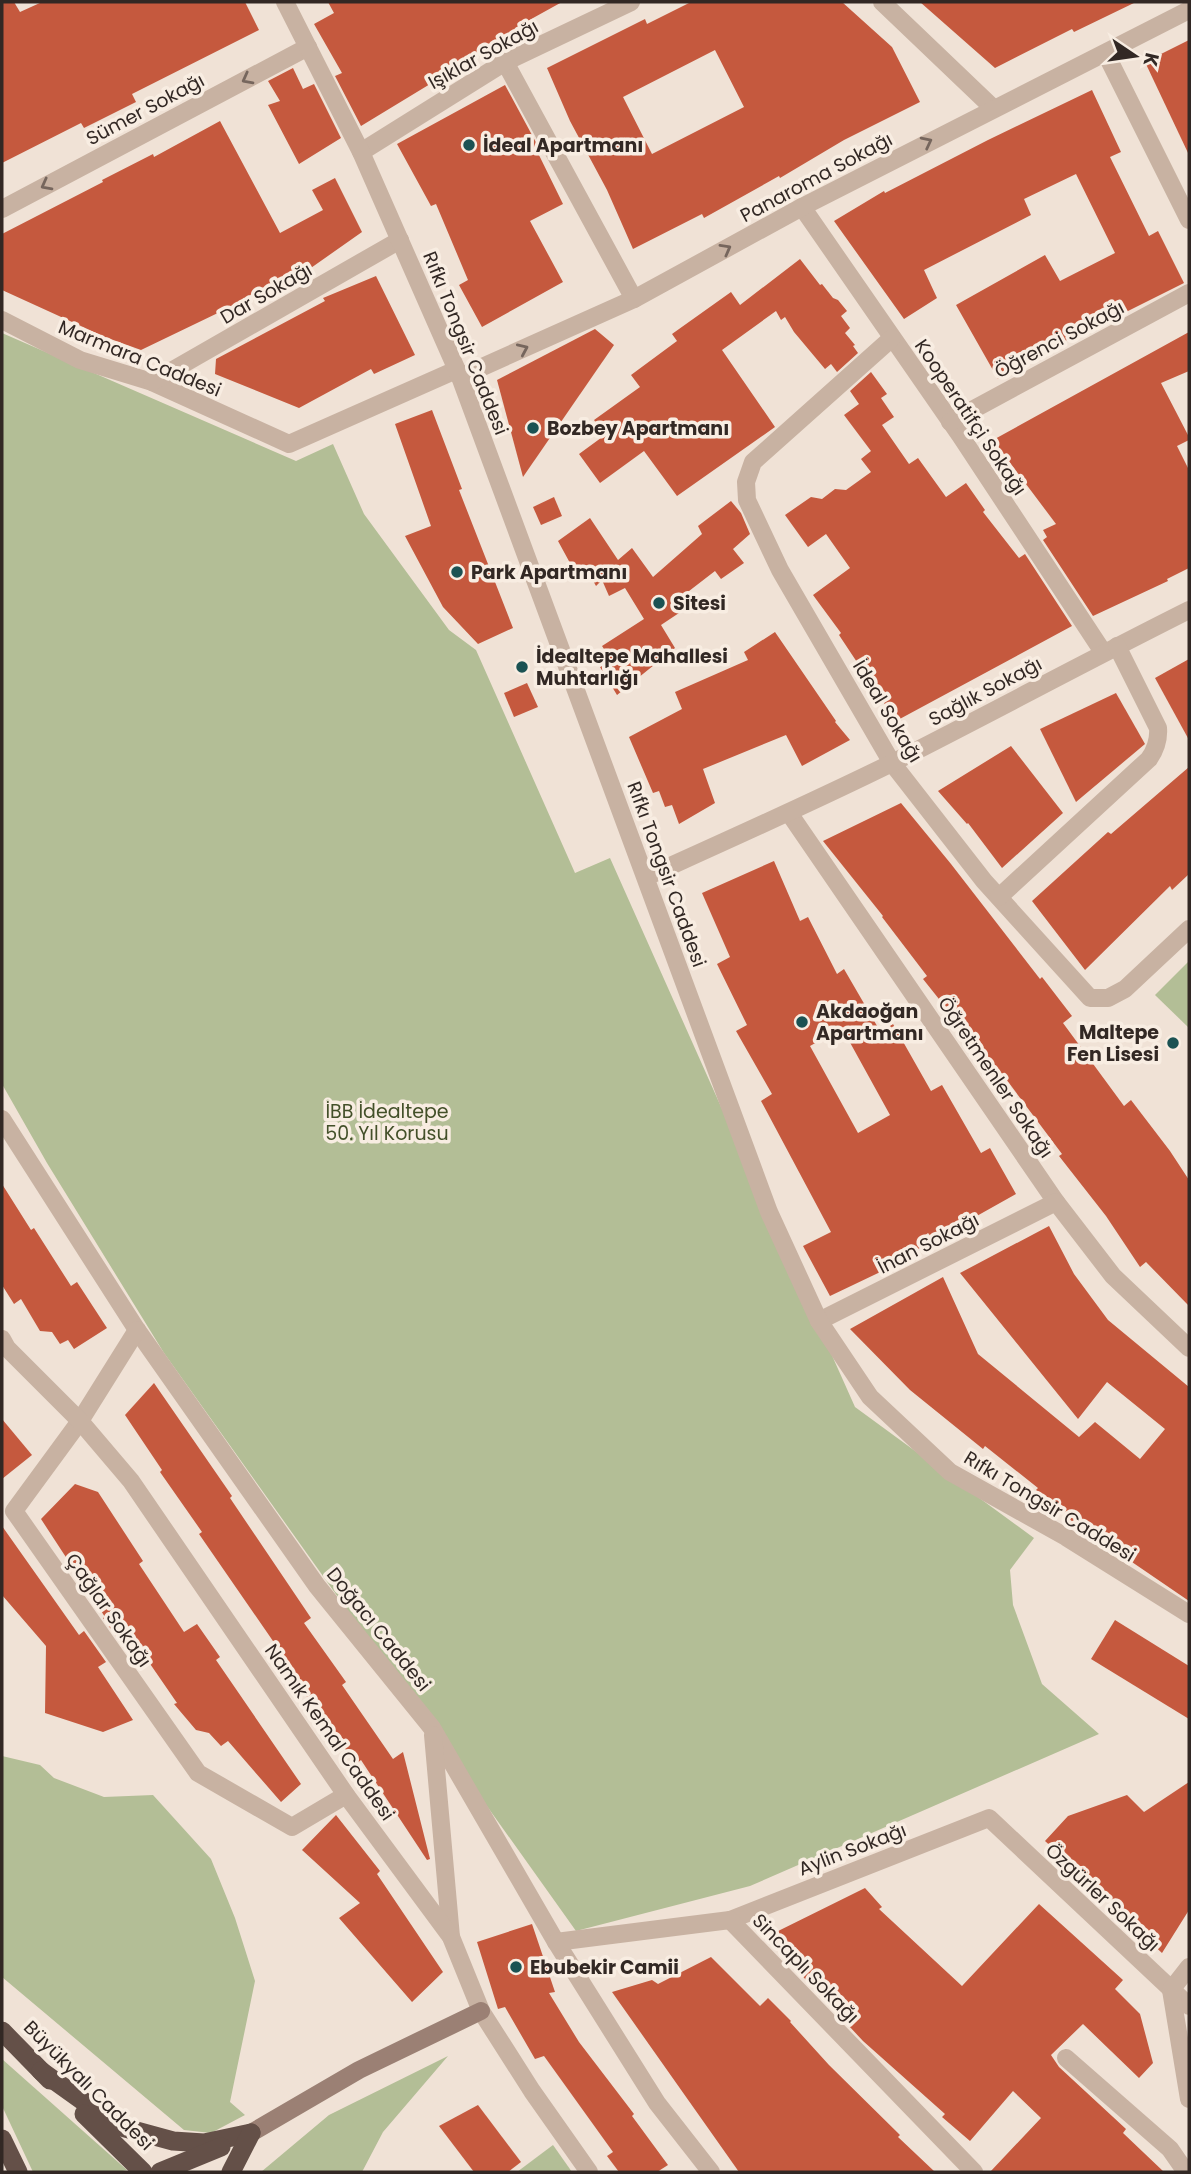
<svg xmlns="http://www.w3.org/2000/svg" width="1191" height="2174" font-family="Poppins,sans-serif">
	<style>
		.green { fill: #b3be96 }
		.building { fill: #c5593e; fill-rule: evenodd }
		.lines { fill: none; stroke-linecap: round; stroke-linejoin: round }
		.minor { stroke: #c8b2a2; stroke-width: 18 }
		.tertiary { stroke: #c8b2a2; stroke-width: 18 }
		.secondary { stroke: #9b8074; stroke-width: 18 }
		.trunk { stroke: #645048; stroke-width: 19 }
		.oneway { stroke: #76665d }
		.poi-dot { fill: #1b5253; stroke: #f8ede2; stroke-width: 2.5 }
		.labels { text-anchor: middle; stroke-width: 7; stroke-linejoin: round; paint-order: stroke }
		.street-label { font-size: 19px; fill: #322824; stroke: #f8ede2 }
		.poi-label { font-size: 19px; font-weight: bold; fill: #322824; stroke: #f8ede2; text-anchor: start }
		.park-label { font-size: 19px; fill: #435029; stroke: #f8ede2 }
	</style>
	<rect width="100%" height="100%" fill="#f0e2d6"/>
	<g class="green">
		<polygon points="2,333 296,461 333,444 364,514 449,630 476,650 575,873 610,858 855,1407 1034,1538 1010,1570 1013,1605 1042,1684 1099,1734 750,1886 576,1931 164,1353 47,1163 2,1084"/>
		<polygon points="1189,961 1189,1028 1155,995"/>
		<polygon points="2,1756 40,1765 54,1778 104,1797 153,1795 211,1859 235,1918 255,1981 230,2102 245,2115 211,2133 184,2130 2,1977"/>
		<polygon points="448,2056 383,2132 362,2172 261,2172 329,2115"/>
		<polygon points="2,2059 127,2170 118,2172 33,2172 2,2106"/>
		<polygon points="553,2145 572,2172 517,2172"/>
	</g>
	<g class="building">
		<polygon points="2,2 14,2 20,12 42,2 245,2 259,30 132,94 136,102 84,128 81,123 2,163"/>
		<polygon points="328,2 562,2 515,28 518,32 437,74 440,78 361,126 335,76 342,73 314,24 334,13"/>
		<path d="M691 2H842L892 47 920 102 844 140 780 178 779 176 704 218 702 214 633 249 607 190 570 121 547 68 645 19 647 24ZM715 50 744 107 652 154 623 97Z"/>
		<polygon points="920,2 1136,2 1074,32 1072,29 995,68"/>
		<polygon points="1189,40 1189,155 1145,62"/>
		<polygon points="293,68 303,89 314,84 341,138 299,164 268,105 280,101 268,81"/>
		<polygon points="505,85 539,148 536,149 563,204 530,221 563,282 482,327 459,285 468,280 436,204 431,206 397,144"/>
		<polygon points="1092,90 1121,152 1110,157 1149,236 1158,231 1184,283 1106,322 1104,319 998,379 956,305 1045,255 1060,281 1115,253 1076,174 1024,199 1031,215 924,270 937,298 904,319 834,221 884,191 885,193 988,140"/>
		<polygon points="220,121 280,233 323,210 312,190 335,178 362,232 308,270 305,264 222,311 141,350 105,337 2,290 2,234 103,182 102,180 153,154 154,157"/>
		<polygon points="800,259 820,285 822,284 833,298 838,300 847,311 841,316 850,328 845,333 855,345 853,346 858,353 837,372 831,364 825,369 794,332 785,317 781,320 776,311 722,350 775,427 677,496 644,451 600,483 579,454 605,435 594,420 640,387 631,375 677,341 672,334 731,292 740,305"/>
		<polygon points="376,276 415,355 374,374 371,369 299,408 215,374 216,359 325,301 323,298"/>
		<polygon points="595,329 614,345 523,477 497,380"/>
		<polygon points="1189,332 1189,371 1161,383 1189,437 1189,440 1177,446 1189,470 1189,568 1167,579 1168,581 1093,616 1043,540 1047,537 1043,530 1056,524 993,440"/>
		<polygon points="871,372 887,394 881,398 894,417 882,425 909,464 918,458 946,497 966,483 985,510 983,512 1019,558 1025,554 1072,626 896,721 839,635 841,633 813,595 850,568 826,534 808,547 785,515 811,497 822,499 835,489 846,490 871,472 861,459 871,451 844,415 859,404 850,391"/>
		<polygon points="432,410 462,489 459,490 513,628 478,644 443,607 405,536 431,526 395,424"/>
		<polygon points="554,497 562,516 541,525 533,507"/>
		<polygon points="731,501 741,513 750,534 733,549 744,563 721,579 715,571 680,598 688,607 661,625 675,648 617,695 600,667 612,661 602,646 644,619 625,588 609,596 602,580 596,586 585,566 576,574 558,541 590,518 618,560 632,548 653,577 702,534 698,526"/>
		<polygon points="775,632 836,721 835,722 850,740 802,766 786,735 703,769 715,803 679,824 672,805 665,807 659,791 653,793 629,737 682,709 675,692 748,660 744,652"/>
		<polygon points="1189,659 1189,740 1155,678"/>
		<polygon points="527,683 538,707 514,717 504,693"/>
		<polygon points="1116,693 1145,744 1076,802 1040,729"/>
		<polygon points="1011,746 1063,813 1002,868 968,823 967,824 938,791"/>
		<polygon points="1189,767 1189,874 1172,890 1170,886 1085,970 1032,901 1108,832 1111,834"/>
		<polygon points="901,803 951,864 1040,979 1042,977 1072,1016 1063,1023 1124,1106 1131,1100 1170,1151 1189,1180 1189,1306 1146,1262 1140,1267 1106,1216 1059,1156 1062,1154 1000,1071 998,1073 923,979 927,976 882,917 883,916 823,841"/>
		<path d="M774 861 800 921 808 917 837 974 844 969 880 1031 893 1024 931 1091 942 1085 981 1153 990 1148 1016 1194 934 1240 928 1233 924 1236 928 1244 916 1250 918 1254 830 1296 803 1246 831 1232 761 1101 772 1094 736 1031 747 1025 717 964 730 957 702 893ZM842 1028 890 1115 858 1133 810 1046Z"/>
		<polygon points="2,1184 31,1230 34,1228 71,1286 77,1282 107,1328 74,1349 68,1340 60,1344 52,1332 40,1331 21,1299 14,1304 2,1285"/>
		<polygon points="1049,1226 1074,1274 1108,1320 1189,1387 1189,1601 1069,1519 1036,1490 1038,1488 985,1446 983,1449 910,1390 850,1329 943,1277 978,1354 1079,1437 1095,1422 1140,1459 1165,1429 1107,1382 1078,1419 960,1273"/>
		<polygon points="154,1383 232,1496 230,1498 311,1618 304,1623 346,1682 342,1685 393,1759 403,1752 430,1859 427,1860 361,1760 356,1764 280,1660 284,1657 199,1534 202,1532 160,1472 162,1470 125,1415"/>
		<polygon points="2,1419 32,1455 2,1479"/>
		<polygon points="75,1484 98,1492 143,1561 139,1564 184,1632 197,1624 220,1657 216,1660 301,1784 281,1802 228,1741 221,1746 209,1733 196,1730 174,1704 177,1703 135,1642 125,1649 103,1618 105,1617 41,1519"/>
		<polygon points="2,1526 79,1635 84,1631 106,1662 98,1667 133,1720 103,1732 45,1713 46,1646 2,1595"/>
		<polygon points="1115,1620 1189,1666 1189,1719 1091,1659"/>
		<polygon points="1189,1782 1189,1910 1162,1953 1109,1904 1111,1901 1045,1841 1068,1816 1127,1795 1144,1812"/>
		<polygon points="336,1815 380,1871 377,1874 443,1972 412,2002 339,1918 360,1903 302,1850"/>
		<polygon points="865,1888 882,1907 879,1909 962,1986 1039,1904 1123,1980 1115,1989 1140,2014 1153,2063 1139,2078 1083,2024 1051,2055 1059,2067 1126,2129 1123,2133 1164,2172 990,2172 1041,2118 1013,2091 970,2141 942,2117 945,2114 863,2041 766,1937"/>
		<polygon points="532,1924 555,1992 549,1993 579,2042 634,2114 632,2116 668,2165 657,2172 619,2172 607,2156 613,2152 544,2056 535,2059 505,2007 498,2009 477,1942"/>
		<polygon points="711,1957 760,2006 768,1998 791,2021 790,2022 829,2065 900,2135 898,2137 935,2172 739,2172 612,1992 652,1980 658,1984"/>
		<polygon points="478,2105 521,2162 508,2172 474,2172 439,2126"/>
	</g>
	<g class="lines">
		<g class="minor">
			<polyline points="882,2 993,108"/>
			<polyline points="1106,54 1189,220"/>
			<polyline points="505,62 634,299"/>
			<polyline points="361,152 505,62 631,2"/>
			<polyline points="802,207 960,435 1103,652"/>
			<polyline points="2,209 308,47"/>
			<polyline points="2,320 80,360 152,382 289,444 456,370"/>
			<polyline points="892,338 753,462 746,482 747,500 780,570 892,763 984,881 1090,998 1108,998 1125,989 1189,929"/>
			<polyline points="460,377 634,299 802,207 1189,10"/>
			<polyline points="152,382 400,240"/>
			<polyline points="950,422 1189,293"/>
			<polyline points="789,813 1056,1202 1113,1276 1189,1348"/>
			<path d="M646 877C728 840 811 803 892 763 991 713 1089 660 1189 610"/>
			<path d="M999 897 1149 759C1156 749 1159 740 1158 728L1117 646"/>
			<polyline points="2,1119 137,1330 317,1586 432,1728 556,1942 657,2103 711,2172"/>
			<polyline points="819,1321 1056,1202"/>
			<polyline points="137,1330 80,1421 14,1511 198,1773 292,1827 346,1795"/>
			<polyline points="433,1735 451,1937"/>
			<polyline points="730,1920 989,1818 1189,2006"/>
			<polyline points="556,1942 730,1920 974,2172"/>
			<polyline points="1066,2058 1170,2149 1186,2172"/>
		</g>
		<g class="tertiary">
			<polyline points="285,2 361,152 460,377 769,1212 819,1321 870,1397 950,1472 1066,1537 1189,1614"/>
			<polyline points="2,1339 7,1348 80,1421 131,1481 346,1795 451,1937 481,2011 532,2091 589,2172"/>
			<polyline points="1189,1967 1171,1990 1189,2099"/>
		</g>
		<polyline class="secondary" points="251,2133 359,2070 481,2011"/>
		<g class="trunk">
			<polyline points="2,2031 50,2080"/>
			<polyline points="41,2071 118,2126 173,2141 204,2143 251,2133"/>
			<polyline points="84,2114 143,2172"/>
			<polyline points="2,2139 18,2172"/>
			<polyline points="160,2172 221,2147"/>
			<polyline points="231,2172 251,2133"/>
		</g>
	</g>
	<defs><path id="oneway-chevron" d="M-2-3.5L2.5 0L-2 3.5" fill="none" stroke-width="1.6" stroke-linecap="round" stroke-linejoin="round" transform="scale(1.75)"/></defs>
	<g class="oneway">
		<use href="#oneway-chevron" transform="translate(247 79) rotate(152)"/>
		<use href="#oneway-chevron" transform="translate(927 142) rotate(-27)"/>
		<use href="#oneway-chevron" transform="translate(46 185) rotate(152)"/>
		<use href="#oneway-chevron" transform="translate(726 249) rotate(-29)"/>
		<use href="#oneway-chevron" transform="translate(523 349) rotate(-24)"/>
	</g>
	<g class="poi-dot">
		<circle cx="469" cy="145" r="7"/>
		<circle cx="533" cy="428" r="7"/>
		<circle cx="457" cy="572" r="7"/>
		<circle cx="659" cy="603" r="7"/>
		<circle cx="522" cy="667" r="7"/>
		<circle cx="802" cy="1022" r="7"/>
		<circle cx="1173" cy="1043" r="7"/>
		<circle cx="516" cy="1967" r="7"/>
	</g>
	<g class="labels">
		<g class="street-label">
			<text transform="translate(483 54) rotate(-29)" y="7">Işıklar Sokağı</text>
			<text transform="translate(145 109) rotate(-28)" y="7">Sümer Sokağı</text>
			<text transform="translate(816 177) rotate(-28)" y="7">Panaroma Sokağı</text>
			<text transform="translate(266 293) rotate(-30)" y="7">Dar Sokağı</text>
			<text transform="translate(1059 339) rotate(-28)" y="7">Öğrenci Sokağı</text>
			<text transform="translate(466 343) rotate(68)" y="7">Rıfkı Tongsir Caddesi</text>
			<text transform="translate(140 358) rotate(22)" y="7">Marmara Caddesi</text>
			<text transform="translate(971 417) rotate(56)" y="7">Kooperatifçi Sokağı</text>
			<text transform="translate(985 691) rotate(-28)" y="7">Sağlık Sokağı</text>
			<text transform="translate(888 711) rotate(59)" y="7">İdeal Sokağı</text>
			<text transform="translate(667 874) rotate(70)" y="7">Rıfkı Tongsir Caddesi</text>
			<text transform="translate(996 1077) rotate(56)" y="7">Öğretmenler Sokağı</text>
			<text transform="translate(928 1243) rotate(-27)" y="7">İnan Sokağı</text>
			<text transform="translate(1050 1506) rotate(31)" y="7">Rıfkı Tongsir Caddesi</text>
			<text transform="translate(109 1610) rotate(55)" y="7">Çağlar Sokağı</text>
			<text transform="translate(379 1629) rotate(51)" y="7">Doğacı Caddesi</text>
			<text transform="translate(330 1732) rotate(55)" y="7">Namık Kemal Caddesi</text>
			<text transform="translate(852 1849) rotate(-21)" y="7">Aylin Sokağı</text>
			<text transform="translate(1103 1897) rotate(43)" y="7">Özgürler Sokağı</text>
			<text transform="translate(806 1968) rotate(46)" y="7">Sincaplı Sokağı</text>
			<text transform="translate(89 2085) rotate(45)" y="7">Büyükyalı Caddesi</text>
		</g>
		<g class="poi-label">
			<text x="483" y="152">İdeal Apartmanı</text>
			<text x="547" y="435">Bozbey Apartmanı</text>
			<text x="471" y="579">Park Apartmanı</text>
			<text x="673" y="610">Sitesi</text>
			<text x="536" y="663">İdealtepe Mahallesi<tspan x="536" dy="22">Muhtarlığı</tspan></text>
			<text x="816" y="1018">Akdaoğan<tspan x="816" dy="22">Apartmanı</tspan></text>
			<text x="1159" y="1039" text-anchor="end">Maltepe<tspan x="1159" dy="22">Fen Lisesi</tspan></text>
			<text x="530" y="1974">Ebubekir Camii</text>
		</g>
		<g class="park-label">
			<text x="387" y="1118">İBB İdealtepe<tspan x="387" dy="22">50. Yıl Korusu</tspan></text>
		</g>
	</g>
	<rect width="1191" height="2174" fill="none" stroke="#322824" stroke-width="7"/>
	<g transform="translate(1135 56) rotate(103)" stroke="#f8ede2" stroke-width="5" paint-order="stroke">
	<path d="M0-5L12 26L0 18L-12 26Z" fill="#322824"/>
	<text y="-10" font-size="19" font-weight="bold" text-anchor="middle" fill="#322824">K</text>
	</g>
</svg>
